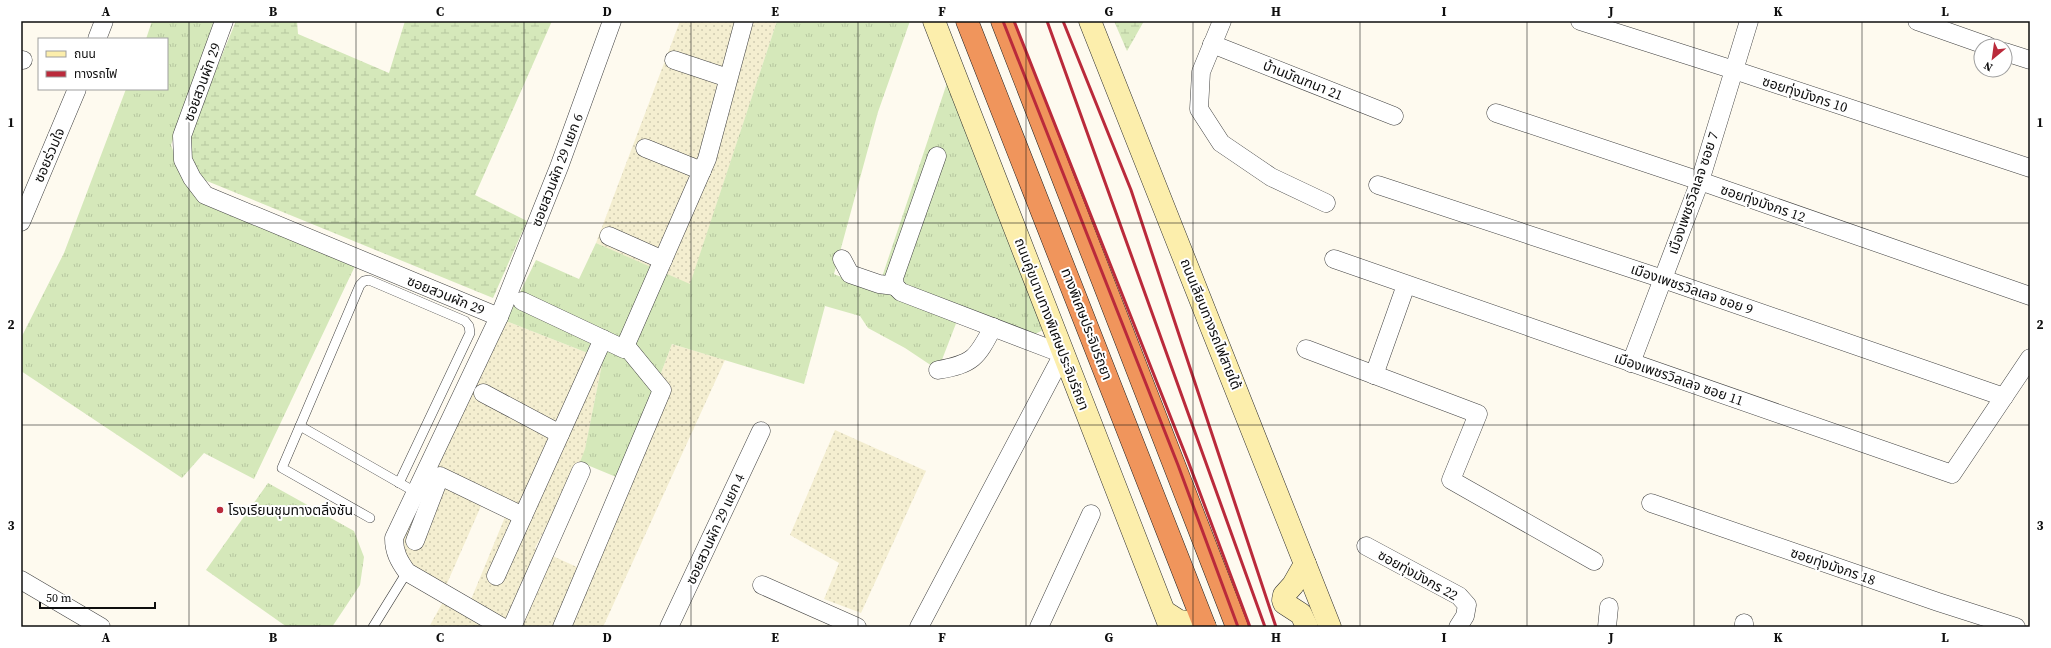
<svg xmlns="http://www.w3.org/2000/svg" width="2051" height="648" font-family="'Source Serif 4','Noto Sans Thai',serif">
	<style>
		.farmland { fill: url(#farmland-dots) }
		.grass { fill: url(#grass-tufts) }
		.wetland { fill: url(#wetland-marsh) }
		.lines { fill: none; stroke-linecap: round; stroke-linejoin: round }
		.lane-casing { stroke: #414141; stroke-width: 10 }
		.street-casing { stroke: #414141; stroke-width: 19 }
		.secondary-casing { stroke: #303030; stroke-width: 23 }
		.highway-casing { stroke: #1f1f1f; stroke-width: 23 }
		.lane { stroke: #fff; stroke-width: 9 }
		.street { stroke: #fff; stroke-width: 18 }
		.secondary { stroke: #fceeac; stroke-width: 22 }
		.highway { stroke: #f0955c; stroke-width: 22 }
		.rail { stroke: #ba2a3b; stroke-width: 3 }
		.grid { fill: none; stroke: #0e0e0e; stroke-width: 1; stroke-opacity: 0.55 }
		.poi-dot { fill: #ba2a3b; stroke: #fff; stroke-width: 1.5 }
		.labels { text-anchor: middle; stroke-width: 4; stroke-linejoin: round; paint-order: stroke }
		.street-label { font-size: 14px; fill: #0e0e0e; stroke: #fff }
		.poi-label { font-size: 14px; fill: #0e0e0e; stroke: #fff; text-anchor: start }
		.neatline { fill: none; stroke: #0e0e0e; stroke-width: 1.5 }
		.grid-label { font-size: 13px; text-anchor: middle; font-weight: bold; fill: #0e0e0e }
	</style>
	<defs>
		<pattern id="farmland-dots" width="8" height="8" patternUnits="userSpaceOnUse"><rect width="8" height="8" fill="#f4eed0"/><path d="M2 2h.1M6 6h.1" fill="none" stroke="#d0cbb1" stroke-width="1.8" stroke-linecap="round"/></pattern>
		<pattern id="grass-tufts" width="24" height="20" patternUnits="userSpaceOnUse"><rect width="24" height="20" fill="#d5e8ba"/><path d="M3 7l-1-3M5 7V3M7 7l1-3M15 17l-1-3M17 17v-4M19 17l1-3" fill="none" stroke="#b6c69f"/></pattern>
		<pattern id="wetland-marsh" width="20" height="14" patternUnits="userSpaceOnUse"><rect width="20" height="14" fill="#d5e8ba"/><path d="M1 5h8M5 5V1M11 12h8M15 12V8" fill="none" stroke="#b6c69f"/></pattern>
	</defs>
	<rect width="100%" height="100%" fill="#fefaef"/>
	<g class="farmland">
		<polygon points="680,21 777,21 690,285 596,243"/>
		<polygon points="506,321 603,359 584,455 535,548 579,568 621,479 672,344 725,360 603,627 517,627 470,602 505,517 481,506 445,588 419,572 403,557 398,538"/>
		<polygon points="835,430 926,471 861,613 824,599 839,563 790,535"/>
		<polygon points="444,600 492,627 429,627"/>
	</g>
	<g class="grass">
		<polygon points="152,21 214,21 171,145 186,185 205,205 355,266 254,479 204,453 182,478 21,371 21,338 64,253 126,89 167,89 167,39 146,39"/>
		<polygon points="777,21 910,21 878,112 834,274 877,292 947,83 1043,330 1033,335 962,308 938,370 905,348 868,328 860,316 825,306 804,384 672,344 621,479 580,462 585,449 603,359 506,321 536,260 579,279 596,243 690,284"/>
		<polygon points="268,483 354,531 364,557 360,585 332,627 287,627 206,570"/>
	</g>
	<g class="wetland">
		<polygon points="236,21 297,21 298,34 389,73 405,21 552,21 475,195 527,221 493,298 202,179 183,150"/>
		<polygon points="1114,21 1144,21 1127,51"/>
	</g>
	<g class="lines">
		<g class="lane-casing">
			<g id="lane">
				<polyline points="300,426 360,285 364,281 369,280 465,321 469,326 470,333 399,483"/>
				<polyline points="370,518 282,468 300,426 417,493"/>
				<polyline points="373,627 407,572"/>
			</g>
		</g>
		<g class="street-casing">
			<g id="street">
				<path d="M224 21 182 136 183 160 192 178 205 195 499 317 394 538C394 552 399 561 407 572L502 627"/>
				<polyline points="1222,21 1201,72 1199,109 1221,143 1271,177 1326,203"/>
				<polyline points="1580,21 1734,70 2030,168"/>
				<polyline points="1917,21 1988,46"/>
				<polyline points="97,39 104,21"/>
				<polyline points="1212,44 1394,116"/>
				<polyline points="2005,52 2030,60"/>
				<polyline points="21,60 23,60"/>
				<polyline points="674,60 728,78"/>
				<polyline points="1496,113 1700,181 2030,296"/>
				<polyline points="645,148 702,171"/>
				<polyline points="1378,185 1663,279 2004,397"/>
				<polyline points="21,222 77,89"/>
				<polyline points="609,236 663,260"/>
				<polyline points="842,259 850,274 879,284 895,286"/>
				<polyline points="1334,259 1952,474 2030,358"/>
				<polyline points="522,301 624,349 707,159 744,21"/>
				<polyline points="499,317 559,167 612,21"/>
				<polyline points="1306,349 1478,414 1451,480 1594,561"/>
				<polyline points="1631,363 1700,181 1749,21"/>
				<path d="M938 370C973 364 977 358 993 327"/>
				<polyline points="1374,375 1406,285"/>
				<polyline points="483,393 560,434"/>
				<polyline points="1651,503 1938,602 2016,627"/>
				<polyline points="415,541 440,476 523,516"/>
				<polyline points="1366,546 1459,596 1467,605 1465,616 1458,627"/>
				<polyline points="496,576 603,339"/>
				<polyline points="21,580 101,627"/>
				<polyline points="762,585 857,627"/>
				<polyline points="512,627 581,471"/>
				<polyline points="562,627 662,390 626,346"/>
				<polyline points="669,627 761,431"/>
				<polyline points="919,627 1063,354 901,292 895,286 894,278 937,156"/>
				<polyline points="1039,627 1091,514"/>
				<polyline points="1607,627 1609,607"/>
				<polyline points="1744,627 1744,623"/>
			</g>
		</g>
		<g class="secondary-casing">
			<g id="secondary">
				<polyline points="934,21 1170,627"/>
				<polyline points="1090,21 1330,627"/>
				<polyline points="1305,564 1293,585 1284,595 1283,600 1284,603 1301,614 1307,627"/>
				<polyline points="1165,612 1179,621 1200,623 1205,627"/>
			</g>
		</g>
		<g class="highway-casing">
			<g id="highway">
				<polyline points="967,21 1205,627"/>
				<polyline points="1002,21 1237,627"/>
			</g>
		</g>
		<use href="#lane" class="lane"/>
		<use href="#street" class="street"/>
		<use href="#secondary" class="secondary"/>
		<use href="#highway" class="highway"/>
		<g class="rail">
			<polyline points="1003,21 1178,465 1238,627"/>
			<polyline points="1014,21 1188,461 1250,627"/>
			<polyline points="1047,21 1265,627"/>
			<polyline points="1063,21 1131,190 1276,627"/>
		</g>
	</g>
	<path class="grid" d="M189 21V627M356 21V627M524 21V627M691 21V627M858 21V627M1026 21V627M1193 21V627M1360 21V627M1527 21V627M1694 21V627M1862 21V627M21 223H2030M21 425H2030"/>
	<circle class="poi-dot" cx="220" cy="510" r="4"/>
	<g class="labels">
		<g class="street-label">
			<text transform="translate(1303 80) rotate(22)" y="5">บ้านมัณฑนา 21</text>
			<text transform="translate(202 82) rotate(-70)" y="5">ซอยสวนผัก 29</text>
			<text transform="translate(1805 94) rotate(18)" y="5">ซอยทุ่งมังกร 10</text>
			<text transform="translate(49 155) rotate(-67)" y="5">ซอยร่วมใจ</text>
			<text transform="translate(557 170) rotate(-69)" y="5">ซอยสวนผัก 29 แยก 6</text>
			<text transform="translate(1693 193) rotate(-71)" y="5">เมืองเพชรวิลเลจ ซอย 7</text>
			<text transform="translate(1763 203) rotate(19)" y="5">ซอยทุ่งมังกร 12</text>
			<text transform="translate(1692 289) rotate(19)" y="5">เมืองเพชรวิลเลจ ซอย 9</text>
			<text transform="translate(446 295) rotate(22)" y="5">ซอยสวนผัก 29</text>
			<text transform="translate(1052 324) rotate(69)" y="5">ถนนคู่ขนานทางพิเศษประจิมรัถยา</text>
			<text transform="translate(1087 324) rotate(69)" y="5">ทางพิเศษประจิมรัถยา</text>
			<text transform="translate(1211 324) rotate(68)" y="5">ถนนเลียบทางรถไฟสายใต้</text>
			<text transform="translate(1679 379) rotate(19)" y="5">เมืองเพชรวิลเลจ ซอย 11</text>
			<text transform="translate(715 529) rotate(-65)" y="5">ซอยสวนผัก 29 แยก 4</text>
			<text transform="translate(1833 566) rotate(19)" y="5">ซอยทุ่งมังกร 18</text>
			<text transform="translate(1418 575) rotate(29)" y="5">ซอยทุ่งมังกร 22</text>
		</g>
		<g class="poi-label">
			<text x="228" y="515">โรงเรียนชุมทางตลิ่งชัน</text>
		</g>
	</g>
	<rect width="2051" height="648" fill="none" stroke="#ffffff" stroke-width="44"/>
	<rect x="38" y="38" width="130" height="52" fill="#ffffff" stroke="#9f9f9f"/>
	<rect x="46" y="51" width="20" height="6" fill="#fceeac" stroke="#9f9f9f"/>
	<text x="74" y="58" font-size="12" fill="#0e0e0e">ถนน</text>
	<rect x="46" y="71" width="20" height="6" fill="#ba2a3b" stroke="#9f9f9f"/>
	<text x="74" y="78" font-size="12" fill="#0e0e0e">ทางรถไฟ</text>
	<g transform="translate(1993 58) rotate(209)"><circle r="19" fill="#ffffff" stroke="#9f9f9f"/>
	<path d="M0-3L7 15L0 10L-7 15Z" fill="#ba2a3b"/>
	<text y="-6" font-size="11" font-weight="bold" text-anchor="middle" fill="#0e0e0e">N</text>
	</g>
	<path d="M40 602v6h115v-6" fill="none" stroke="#0e0e0e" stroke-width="2"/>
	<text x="46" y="602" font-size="12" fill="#0e0e0e" stroke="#ffffff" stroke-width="3" paint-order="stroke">50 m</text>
	<rect x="22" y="22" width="2007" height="604" class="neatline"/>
	<g class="grid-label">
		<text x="106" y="16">A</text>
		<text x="273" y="16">B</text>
		<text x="440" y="16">C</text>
		<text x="607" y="16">D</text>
		<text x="775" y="16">E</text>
		<text x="942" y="16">F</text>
		<text x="1109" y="16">G</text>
		<text x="1276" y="16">H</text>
		<text x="1444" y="16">I</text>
		<text x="1611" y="16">J</text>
		<text x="1778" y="16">K</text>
		<text x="1945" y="16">L</text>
		<text x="11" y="127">1</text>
		<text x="2040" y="127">1</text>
		<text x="11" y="329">2</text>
		<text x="2040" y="329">2</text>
		<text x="11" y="530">3</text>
		<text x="2040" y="530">3</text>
		<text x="106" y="642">A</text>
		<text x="273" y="642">B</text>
		<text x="440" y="642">C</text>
		<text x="607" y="642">D</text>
		<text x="775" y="642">E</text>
		<text x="942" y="642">F</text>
		<text x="1109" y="642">G</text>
		<text x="1276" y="642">H</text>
		<text x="1444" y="642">I</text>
		<text x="1611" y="642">J</text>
		<text x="1778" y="642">K</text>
		<text x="1945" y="642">L</text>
	</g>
</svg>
